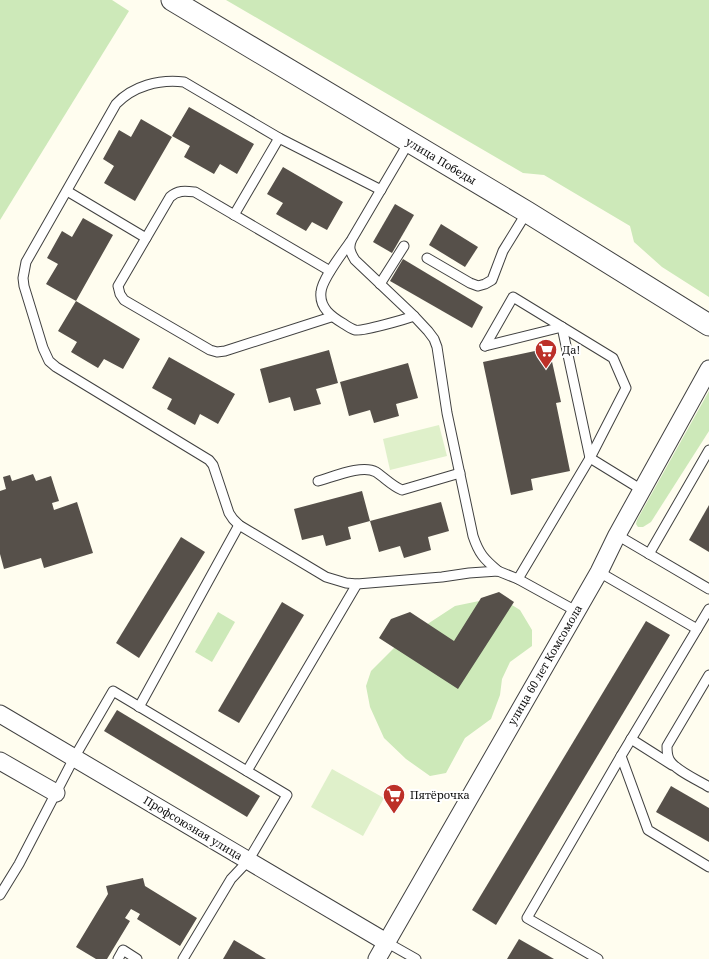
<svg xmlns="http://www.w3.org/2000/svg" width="709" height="959" font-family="'Noto Serif',serif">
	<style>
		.green { fill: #cde9b9 }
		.pitch { fill: #dff0ca }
		.building { fill: #56504a }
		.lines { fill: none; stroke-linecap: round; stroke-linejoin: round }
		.service-casing { stroke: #414141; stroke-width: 11 }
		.minor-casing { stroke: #414141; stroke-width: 19 }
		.tertiary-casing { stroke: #414141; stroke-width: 23 }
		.service { stroke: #fff; stroke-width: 9 }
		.minor { stroke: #fff; stroke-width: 17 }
		.tertiary { stroke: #fff; stroke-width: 21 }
		.labels { text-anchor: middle; stroke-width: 4; stroke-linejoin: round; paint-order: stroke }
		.street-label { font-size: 11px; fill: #0e0e0e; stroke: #fff }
		.poi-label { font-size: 11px; fill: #0e0e0e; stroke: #fff; text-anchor: start }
	</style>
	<rect width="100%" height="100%" fill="#fffdef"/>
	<g class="green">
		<polygon points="0,0 112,0 129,11 0,220"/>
		<polygon points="226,0 709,0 709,297 662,267 634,242 630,226 544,175 523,173"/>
		<polygon points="709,391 709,431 651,522 643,527 638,527 636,524 637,520"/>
		<polygon points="484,600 504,600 520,610 532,630 532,646 510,662 502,679 500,695 491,719 465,738 446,773 430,776 406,759 384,738 370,707 366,686 371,671 400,642 455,606"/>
		<polygon points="218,612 235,622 212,662 195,652"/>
	</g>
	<g class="pitch">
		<polygon points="439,425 447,456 390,470 383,439"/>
		<polygon points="332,769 384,798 363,836 311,807"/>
	</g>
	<g class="building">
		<polygon points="189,107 254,144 237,174 220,164 214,174 184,157 190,146 172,136"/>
		<polygon points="141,119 172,137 135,201 104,183 114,166 103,159 119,130 131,137"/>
		<polygon points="283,167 343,202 327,230 312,222 306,231 276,214 283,203 267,194"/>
		<polygon points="395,204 414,215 392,253 373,242"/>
		<polygon points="83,218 113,235 76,301 46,284 58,264 47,258 62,231 72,237"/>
		<polygon points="441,224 478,247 465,267 429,245"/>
		<polygon points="403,259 483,307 472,328 390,281"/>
		<polygon points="76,301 140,339 123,369 104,359 98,368 71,352 77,342 58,331"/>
		<polygon points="549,348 561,402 556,403 570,471 531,479 533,490 511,495 483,362"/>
		<polygon points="329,350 338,383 316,389 321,404 294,411 290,397 269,403 260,369"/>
		<polygon points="169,357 235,394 218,424 200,414 195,425 167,409 172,399 152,388"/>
		<polygon points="408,363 418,398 396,404 399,416 374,423 370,410 349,416 340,382"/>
		<polygon points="33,474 36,481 51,476 59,501 52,503 54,510 77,502 93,553 44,568 41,558 4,569 0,554 0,491 6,489 3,477 10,475 12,481"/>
		<polygon points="362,491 370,521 348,527 351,539 326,546 323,535 302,540 294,509"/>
		<polygon points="441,502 449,531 428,537 431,550 404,558 400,546 379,552 370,521"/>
		<polygon points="709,505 709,552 689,540"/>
		<polygon points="181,537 205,552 139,658 116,643"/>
		<polygon points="499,592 514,602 458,689 379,638 391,619 410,612 454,641 481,598"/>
		<polygon points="282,602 304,615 239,723 218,711"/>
		<polygon points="646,621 670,635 496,925 472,910"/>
		<polygon points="117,710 260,796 247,817 104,731"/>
		<polygon points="671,786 709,808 709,842 656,812"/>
		<polygon points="143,878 145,886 197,918 180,946 137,919 140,914 131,909 125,918 130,921 107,959 96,959 76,947 108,894 106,886"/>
		<polygon points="519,939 554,959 507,959"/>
		<polygon points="234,940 266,959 223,959"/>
	</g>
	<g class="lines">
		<g class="service-casing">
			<g id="service">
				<path d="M409 142 352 239C348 247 350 252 355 260L414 316 428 331 434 339 437 347 447 413 473 536C479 554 484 559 498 571"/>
				<path d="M381 190 279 138 184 82C159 79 133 86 116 104L26 262 23 278 24 286 43 348 49 361 56 367 209 460 213 465 229 513 233 519 239 525 326 577 346 583 357 584 442 577 469 573 498 571 518 579 576 611"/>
				<polyline points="67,191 146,238"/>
				<polyline points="234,215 279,138"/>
				<path d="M350 242C342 254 322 279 321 292 319 308 332 317 344 324 347 326 352 329 355 330 361 332 406 319 414 316"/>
				<polyline points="427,258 470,283 478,286 485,284 492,280 503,251 527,212"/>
				<path d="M330 271 195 192C185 191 178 190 170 197L118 286 120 294 124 300 210 350 217 352 225 351 331 317"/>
				<polyline points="380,284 404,246"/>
				<polyline points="562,327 590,458"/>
				<polyline points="485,346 513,297 613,358 626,388 590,458"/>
				<polyline points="485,346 562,327"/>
				<path d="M318 481C333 477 362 464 376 472 385 478 392 486 402 490L460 473"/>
				<polyline points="617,535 709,589"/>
				<polyline points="649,554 709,450"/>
				<polyline points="599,572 697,629"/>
				<polyline points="518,579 590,458 642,490"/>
				<path d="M709 675 667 746C667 750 667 755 669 759 674 770 698 780 709 787"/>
				<polyline points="139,707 239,525"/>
				<polyline points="631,739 672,765"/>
				<polyline points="621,756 648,830 709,867"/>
				<polyline points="247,771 357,584"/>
				<polyline points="0,895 19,864 74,758 113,691 287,795 248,861 231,879 183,959"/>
				<polyline points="386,942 416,959"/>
				<polyline points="118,959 123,950 137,959"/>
				<polyline points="598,959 527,918 621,756 709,609"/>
			</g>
		</g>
		<g class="minor-casing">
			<g id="minor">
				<polyline points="0,714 386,942"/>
				<polyline points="0,761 56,793"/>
				<polyline points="377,959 599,572 617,535 709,369"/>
			</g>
		</g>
		<g class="tertiary-casing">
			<polyline id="tertiary" points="172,0 527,212 709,325"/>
		</g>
		<use href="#service" class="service"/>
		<use href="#minor" class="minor"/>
		<use href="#tertiary" class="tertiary"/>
	</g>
	<defs>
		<g id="supermarket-pin" transform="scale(1.15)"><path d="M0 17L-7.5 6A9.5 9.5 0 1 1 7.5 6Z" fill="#bc3028" stroke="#fff"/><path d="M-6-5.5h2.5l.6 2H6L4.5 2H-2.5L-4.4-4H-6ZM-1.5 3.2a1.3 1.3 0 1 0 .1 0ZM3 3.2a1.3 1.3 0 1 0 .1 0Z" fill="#fff"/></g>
	</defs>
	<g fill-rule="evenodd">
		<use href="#supermarket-pin" x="546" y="350"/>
		<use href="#supermarket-pin" x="394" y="795"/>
	</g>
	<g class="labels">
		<g class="street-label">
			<text transform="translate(441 161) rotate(31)" y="4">улица Победы</text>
			<text transform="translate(545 665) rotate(-60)" y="4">улица 60 лет Комсомола</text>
			<text transform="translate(193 828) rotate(31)" y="4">Профсоюзная улица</text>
		</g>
		<g class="poi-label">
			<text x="562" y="354">Да!</text>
			<text x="410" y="799">Пятёрочка</text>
		</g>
	</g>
</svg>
